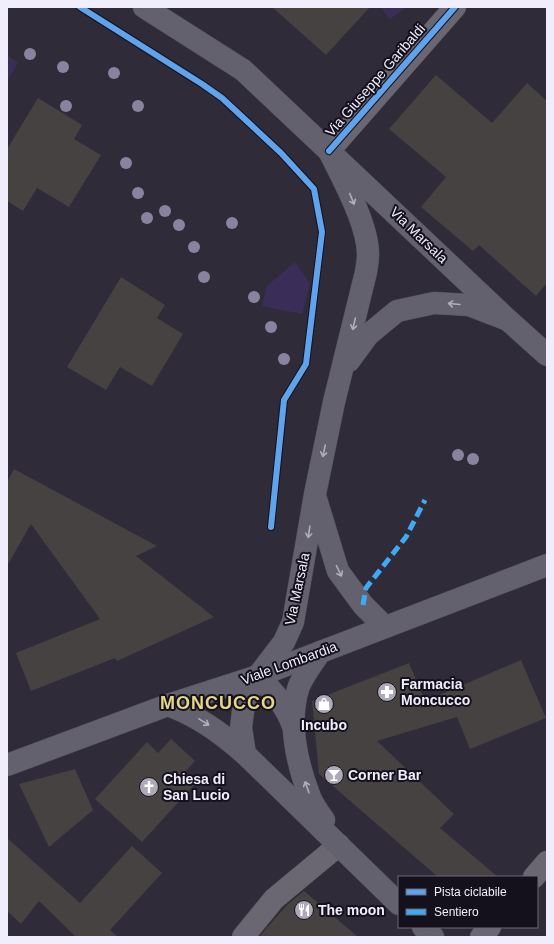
<svg xmlns="http://www.w3.org/2000/svg" width="554" height="944" font-family="Arial,sans-serif">
	<style>
		.green { fill: #3a2e59 }
		.building { fill: #454241 }
		.lines { fill: none; stroke-linecap: round; stroke-linejoin: round }
		.minor-casing { stroke: #4b4853; stroke-width: 23 }
		.major-casing { stroke: #4b4853; stroke-width: 23 }
		.minor { stroke: #6a6772; stroke-width: 22 }
		.major { stroke: #64616e; stroke-width: 22 }
		.quiet { stroke: #3fa9f5; stroke-width: 5; stroke-dasharray: 10 5; stroke-linecap: butt }
		.cycleway-casing { stroke: #14111c; stroke-width: 8 }
		.cycleway { stroke: #60a3ed; stroke-width: 6 }
		.tree { fill: #89839f }
		.oneway { stroke: #b1aebd }
		.labels { text-anchor: middle; stroke-width: 4; stroke-linejoin: round; paint-order: stroke }
		.street-label { font-size: 14px; fill: #f0edfd; stroke: #14111c }
		.poi-label { font-size: 14px; font-weight: bold; fill: #f0edfd; stroke: #14111c; text-anchor: start }
		.district-label { font-size: 18px; font-weight: bold; letter-spacing: 1px; fill: #e5d688; stroke: #14111c }
	</style>
	<rect width="100%" height="100%" fill="#2f2b38"/>
	<g class="green">
		<polygon points="380,7 407,7 390,19"/>
		<polygon points="7,54 18,63 7,81"/>
		<polygon points="295,262 310,284 302,314 262,306 267,286"/>
	</g>
	<g class="building">
		<polygon points="272,7 370,7 326,55"/>
		<polygon points="436,75 492,123 527,83 547,101 547,283 536,296 479,245 473,251 421,207 446,177 389,129"/>
		<polygon points="38,98 82,125 74,139 101,155 69,207 37,188 23,211 7,201 7,149"/>
		<polygon points="121,277 165,305 157,318 183,334 152,386 120,367 106,390 67,367"/>
		<polygon points="14,469 157,546 136,556 214,617 117,661 115,658 31,691 16,653 100,619 31,524 7,566 7,482"/>
		<polygon points="521,660 546,718 470,749 457,717 377,741 454,814 440,828 498,877 438,877 319,774 312,701 409,663 425,701"/>
		<polygon points="171,739 195,761 183,774 195,784 142,842 95,799 147,742 158,753"/>
		<polygon points="75,769 93,810 49,847 19,784"/>
		<polygon points="7,838 80,903 132,846 162,873 110,930 118,937 76,937 39,901 21,924 7,911"/>
		<polygon points="304,891 358,937 259,937 286,906"/>
	</g>
	<g class="lines">
		<g class="minor-casing">
			<g id="minor">
				<polyline points="329,151 455,7"/>
				<polyline points="534,877 547,862"/>
				<polyline points="243,937 274,899 339,845"/>
				<polyline points="481,937 490,927"/>
			</g>
		</g>
		<g class="major-casing">
			<g id="major">
				<polyline points="144,7 243,70 508,320"/>
				<polyline points="349,361 368,335 397,311 434,303 469,305 508,320 547,355"/>
				<polyline points="316,499 338,571 363,605 385,627"/>
				<path d="M320 652C313 663 304 674 299 686 287 721 297 764 310 797 313 805 319 813 324 820"/>
				<path d="M258 676C273 691 286 706 293 726"/>
				<path d="M168 705C199 717 220 732 245 754L399 904"/>
				<path d="M245 754 241 728 243 711 248 694 258 676 284 642 293 622 315 494 334 402 366 272C367 266 368 260 368 254 368 224 342 178 329 151"/>
				<polyline points="7,765 168,705 258,676 547,565"/>
				<polyline points="423,927 433,937"/>
			</g>
		</g>
		<use href="#minor" class="minor"/>
		<use href="#major" class="major"/>
		<polyline class="quiet" points="363,605 366,588 406,537 425,500"/>
		<g class="cycleway-casing">
			<g id="cycleway">
				<polyline points="80,7 202,84 222,98 281,153 314,189 322,232 306,364 284,400 271,527"/>
				<polyline points="329,151 455,7"/>
			</g>
		</g>
		<use href="#cycleway" class="cycleway"/>
	</g>
	<g class="tree">
		<circle cx="30" cy="54" r="6"/>
		<circle cx="63" cy="67" r="6"/>
		<circle cx="114" cy="73" r="6"/>
		<circle cx="66" cy="106" r="6"/>
		<circle cx="138" cy="106" r="6"/>
		<circle cx="126" cy="163" r="6"/>
		<circle cx="138" cy="193" r="6"/>
		<circle cx="165" cy="211" r="6"/>
		<circle cx="147" cy="218" r="6"/>
		<circle cx="232" cy="223" r="6"/>
		<circle cx="179" cy="225" r="6"/>
		<circle cx="194" cy="247" r="6"/>
		<circle cx="204" cy="277" r="6"/>
		<circle cx="254" cy="297" r="6"/>
		<circle cx="271" cy="327" r="6"/>
		<circle cx="284" cy="359" r="6"/>
		<circle cx="458" cy="455" r="6"/>
		<circle cx="473" cy="459" r="6"/>
	</g>
	<defs><path id="oneway-shaft" d="M-6 0H5M1.5-3L5.5 0L1.5 3" fill="none" stroke-width="1.6" stroke-linecap="round" stroke-linejoin="round"/></defs>
	<g class="oneway">
		<use href="#oneway-shaft" transform="translate(352 199) rotate(68)"/>
		<use href="#oneway-shaft" transform="translate(454 304) rotate(-175)"/>
		<use href="#oneway-shaft" transform="translate(354 324) rotate(103)"/>
		<use href="#oneway-shaft" transform="translate(324 451) rotate(102)"/>
		<use href="#oneway-shaft" transform="translate(309 532) rotate(99)"/>
		<use href="#oneway-shaft" transform="translate(339 571) rotate(64)"/>
		<use href="#oneway-shaft" transform="translate(204 722) rotate(32)"/>
		<use href="#oneway-shaft" transform="translate(307 787) rotate(-109)"/>
	</g>
	<defs>
		<g id="pharmacy-disc" transform="scale(1)"><circle r="9.5" fill="#aca9b8" stroke="#14111c"/><path d="M-2-6h4v4h4v4h-4v4h-4v-4h-4v-4h4Z" fill="#fff"/></g>
		<g id="shop-disc" transform="scale(1)"><circle r="9.5" fill="#aca9b8" stroke="#14111c"/><path d="M-5-2.5h2.3a2.7 3.5 0 0 1 5.4 0H5L5.5 6h-11ZM-1.5-2.5h3a1.5 2.3 0 0 0-3 0Z" fill="#fff"/></g>
		<g id="bar-disc" transform="scale(1)"><circle r="9.5" fill="#aca9b8" stroke="#14111c"/><path d="M-6-5H6L.8 .8V4.5H3.5V6h-7V4.5H-.8V.8Z" fill="#fff"/></g>
		<g id="church-disc" transform="scale(1)"><circle r="9.5" fill="#aca9b8" stroke="#14111c"/><path d="M-1.2-6h2.4v3.5h3.3v2.4h-3.3V6h-2.4V-.1h-3.3v-2.4h3.3Z" fill="#fff"/></g>
		<g id="restaurant-disc" transform="scale(1)"><circle r="9.5" fill="#aca9b8" stroke="#14111c"/><path d="M-5-6h1v4h1v-4h1v4h1v-4h1v5L-1.5 .5V6h-2V.5L-5-1ZM5-6V6H3V1.5H1.5Q1.5-4 5-6Z" fill="#fff"/></g>
	</defs>
	<g fill-rule="evenodd">
		<use href="#pharmacy-disc" x="387" y="692"/>
		<use href="#shop-disc" x="324" y="704"/>
		<use href="#bar-disc" x="334" y="775"/>
		<use href="#church-disc" x="149" y="787"/>
		<use href="#restaurant-disc" x="304" y="910"/>
	</g>
	<g class="labels">
		<g class="street-label">
			<text transform="translate(375 80) rotate(-49)" y="5">Via Giuseppe Garibaldi</text>
			<text transform="translate(419 235) rotate(44)" y="5">Via Marsala</text>
			<text transform="translate(297 589) rotate(-78)" y="5">Via Marsala</text>
			<text transform="translate(289 663) rotate(-20)" y="5">Viale Lombardia</text>
		</g>
		<g class="poi-label">
			<text x="401" y="689">Farmacia<tspan x="401" dy="16">Moncucco</tspan></text>
			<text x="324" y="730" text-anchor="middle">Incubo</text>
			<text x="348" y="780">Corner Bar</text>
			<text x="163" y="784">Chiesa di<tspan x="163" dy="16">San Lucio</tspan></text>
			<text x="318" y="915">The moon</text>
		</g>
		<g class="district-label">
			<text x="218" y="709">MONCUCCO</text>
		</g>
	</g>
	<rect width="554" height="944" fill="none" stroke="#f0edfd" stroke-width="16"/>
	<rect x="398" y="876" width="140" height="52" fill="#14111c" stroke="#6c6976"/>
	<rect x="406" y="889" width="20" height="6" fill="#60a3ed" stroke="#6c6976"/>
	<text x="434" y="896" font-size="12" fill="#f0edfd">Pista ciclabile</text>
	<rect x="406" y="909" width="20" height="6" fill="#3fa9f5" stroke="#6c6976"/>
	<text x="434" y="916" font-size="12" fill="#f0edfd">Sentiero</text>
</svg>
